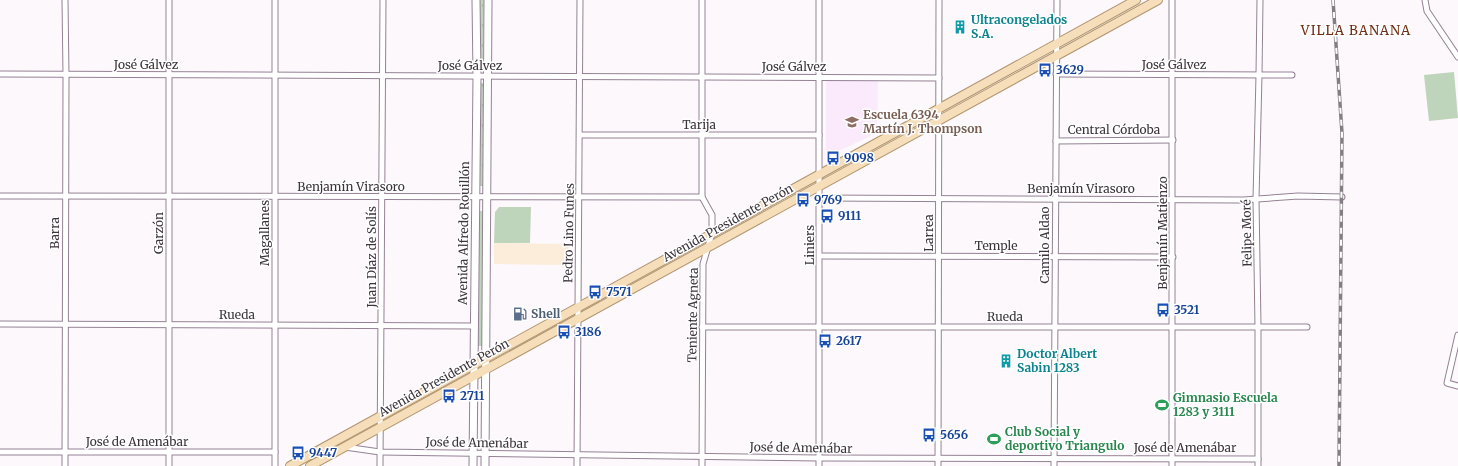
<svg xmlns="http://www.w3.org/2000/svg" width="1458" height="466" font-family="Merriweather,serif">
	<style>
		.industrial { fill: #fcedda }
		.education { fill: #faeafc }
		.grass { fill: url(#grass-tufts) }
		.park { fill: #bfd5bb }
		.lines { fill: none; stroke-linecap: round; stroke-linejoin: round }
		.minor-casing { stroke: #948294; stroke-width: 7 }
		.tertiary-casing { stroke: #948294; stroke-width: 9 }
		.primary-casing { stroke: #b0946f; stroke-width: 10 }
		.minor { stroke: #fff; stroke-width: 5 }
		.tertiary { stroke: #fff; stroke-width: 7 }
		.primary { stroke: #f5deb9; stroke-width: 8 }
		.rail-casing { stroke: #847e84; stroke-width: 3.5 }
		.rail { stroke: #fff; stroke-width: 2; stroke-dasharray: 6; stroke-linecap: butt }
		.labels { text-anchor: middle; stroke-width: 3; stroke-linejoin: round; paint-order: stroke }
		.culture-label { font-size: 12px; font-weight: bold; fill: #0d838f; stroke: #fff; text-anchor: start }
		.street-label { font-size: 12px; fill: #3c343c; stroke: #fff }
		.transit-label { font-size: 12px; font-weight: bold; fill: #164399; stroke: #fff; text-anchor: start }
		.education-label { font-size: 12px; font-weight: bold; fill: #785e54; stroke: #fff; text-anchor: start }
		.service-label { font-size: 12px; font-weight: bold; fill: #4e5e75; stroke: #fff; text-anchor: start }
		.leisure-label { font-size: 12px; font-weight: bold; fill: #27864d; stroke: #fff; text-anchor: start }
		.neighbourhood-label { font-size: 13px; letter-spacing: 1px; fill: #702e16; stroke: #fff }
	</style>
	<defs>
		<pattern id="grass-tufts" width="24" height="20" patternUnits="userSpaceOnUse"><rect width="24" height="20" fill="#bfd5bb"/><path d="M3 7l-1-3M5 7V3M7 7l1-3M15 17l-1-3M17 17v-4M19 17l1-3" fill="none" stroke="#a5b7a2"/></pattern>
	</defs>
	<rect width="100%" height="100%" fill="#fcf8fc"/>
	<polygon class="industrial" points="494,243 569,244 568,269 563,265 494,264"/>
	<polygon class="education" points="826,80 878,80 877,133 826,157"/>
	<g class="grass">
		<polygon points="480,0 484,0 483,60 479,60"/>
		<rect x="479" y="83" width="4" height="103"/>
		<polygon points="479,211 483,211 482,346 478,346"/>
	</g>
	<g class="park">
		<polygon points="1454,72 1458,118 1429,121 1424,75"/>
		<polygon points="499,207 531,207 530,243 494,243 495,212"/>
	</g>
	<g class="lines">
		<g class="minor-casing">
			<g id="minor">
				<polyline points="65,0 66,75 65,466"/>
				<polyline points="819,0 819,466"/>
				<polyline points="1425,0 1427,11 1458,57"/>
				<polyline points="0,74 939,78"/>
				<polyline points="1056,74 1292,75"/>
				<polyline points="580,135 819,135"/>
				<polyline points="1056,141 1173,140"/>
				<polyline points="0,196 702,197"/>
				<polyline points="820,198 1243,200 1298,196 1342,197"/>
				<polyline points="820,256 1173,257"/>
				<polyline points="0,324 474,326"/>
				<polyline points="702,327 1307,327"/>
				<polyline points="1458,335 1447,383 1458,386"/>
				<polyline points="345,447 380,452 819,458 1258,459"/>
				<polyline points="0,452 275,452"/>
				<polyline points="169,466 169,0"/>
				<polyline points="275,466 275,0"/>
				<polyline points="380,466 383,0"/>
				<polyline points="577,466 580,0"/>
				<polyline points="702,466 703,264 712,233 712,215 702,197 702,0"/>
				<polyline points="938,466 939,0"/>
				<polyline points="1054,466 1057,0"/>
				<polyline points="1172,466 1172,0"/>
				<polyline points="1258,466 1258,327 1256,199 1259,75 1260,0"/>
			</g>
		</g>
		<g class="tertiary-casing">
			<g id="tertiary">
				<polyline points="473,466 477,76 476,0"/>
				<polyline points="485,466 488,0"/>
			</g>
		</g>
		<g class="primary-casing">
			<g id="primary">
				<polyline points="290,466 1136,0"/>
				<polyline points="310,466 1158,0"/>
			</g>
		</g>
		<use href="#minor" class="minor"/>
		<use href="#tertiary" class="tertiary"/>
		<use href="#primary" class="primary"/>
		<g class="rail-casing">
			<polyline id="rail" points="1333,0 1342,133 1339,466"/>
		</g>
		<use href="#rail" class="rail"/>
	</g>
	<defs>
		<g id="building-bare" transform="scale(1.08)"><path d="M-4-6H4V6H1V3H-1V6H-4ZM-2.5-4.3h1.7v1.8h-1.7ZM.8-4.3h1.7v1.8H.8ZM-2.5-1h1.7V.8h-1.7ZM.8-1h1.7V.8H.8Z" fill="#0f9aa8" stroke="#fff" stroke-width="2.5" paint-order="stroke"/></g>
		<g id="bus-bare" transform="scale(1.08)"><path d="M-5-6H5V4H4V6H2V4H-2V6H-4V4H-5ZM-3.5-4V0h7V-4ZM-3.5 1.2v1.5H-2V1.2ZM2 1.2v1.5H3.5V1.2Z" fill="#1a4fb4" stroke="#fff" stroke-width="2.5" paint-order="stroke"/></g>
		<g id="school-bare" transform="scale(1.08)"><path d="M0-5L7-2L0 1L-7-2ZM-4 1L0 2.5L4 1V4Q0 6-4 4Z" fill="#8d6e63" stroke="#fff" stroke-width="2.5" paint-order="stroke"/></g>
		<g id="fuel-bare" transform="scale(1.08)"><path d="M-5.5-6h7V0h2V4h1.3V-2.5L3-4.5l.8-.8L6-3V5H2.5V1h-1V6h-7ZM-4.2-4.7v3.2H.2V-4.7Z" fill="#5c6f8a" stroke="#fff" stroke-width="2.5" paint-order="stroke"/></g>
		<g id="stadium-bare" transform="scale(1.08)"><path d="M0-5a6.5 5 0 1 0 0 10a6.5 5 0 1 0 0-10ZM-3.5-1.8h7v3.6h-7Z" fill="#2e9e5b" stroke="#fff" stroke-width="2.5" paint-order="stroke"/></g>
	</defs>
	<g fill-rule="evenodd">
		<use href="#building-bare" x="960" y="27"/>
		<use href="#bus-bare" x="1045" y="70"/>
		<use href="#school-bare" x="852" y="122"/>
		<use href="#bus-bare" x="833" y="158"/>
		<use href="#bus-bare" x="803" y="200"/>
		<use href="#bus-bare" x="827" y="216"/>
		<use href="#bus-bare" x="595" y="292"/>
		<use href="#bus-bare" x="1163" y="310"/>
		<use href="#fuel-bare" x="520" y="314"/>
		<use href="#bus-bare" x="564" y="332"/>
		<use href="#bus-bare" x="825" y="341"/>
		<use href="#building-bare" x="1006" y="361"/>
		<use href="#bus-bare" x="449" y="396"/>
		<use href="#stadium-bare" x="1162" y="405"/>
		<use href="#bus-bare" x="929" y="435"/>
		<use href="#stadium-bare" x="994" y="439"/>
		<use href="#bus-bare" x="298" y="453"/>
	</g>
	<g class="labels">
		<g class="culture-label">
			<text x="971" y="24">Ultracongelados<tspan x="971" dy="14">S.A.</tspan></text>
			<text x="1017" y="358">Doctor Albert<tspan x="1017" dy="14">Sabin 1283</tspan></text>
		</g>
		<g class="street-label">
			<text x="146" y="69">José Gálvez</text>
			<text x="1174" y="69">José Gálvez</text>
			<text x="470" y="70">José Gálvez</text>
			<text x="794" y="71">José Gálvez</text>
			<text x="699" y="129">Tarija</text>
			<text x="1114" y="134">Central Córdoba</text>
			<text x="351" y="191">Benjamín Virasoro</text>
			<text x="1081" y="193">Benjamín Virasoro</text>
			<text transform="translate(728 223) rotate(-29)" y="4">Avenida Presidente Perón</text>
			<text transform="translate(55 233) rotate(-90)" y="4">Barra</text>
			<text transform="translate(159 233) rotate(-90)" y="4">Garzón</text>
			<text transform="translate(265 233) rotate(-90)" y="4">Magallanes</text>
			<text transform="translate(464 233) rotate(-89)" y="4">Avenida Alfredo Rouillón</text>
			<text transform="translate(569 233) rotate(-89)" y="4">Pedro Lino Funes</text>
			<text transform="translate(929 233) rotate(-90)" y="4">Larrea</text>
			<text transform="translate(1163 233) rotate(-90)" y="4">Benjamín Matienzo</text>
			<text transform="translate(1247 233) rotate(-91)" y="4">Felipe Moré</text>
			<text transform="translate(810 245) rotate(-90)" y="4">Liniers</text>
			<text transform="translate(1045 245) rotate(-90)" y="4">Camilo Aldao</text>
			<text x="996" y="250">Temple</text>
			<text transform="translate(372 257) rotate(-90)" y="4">Juan Díaz de Solís</text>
			<text x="237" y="319">Rueda</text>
			<text transform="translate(693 315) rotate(-89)" y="4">Teniente Agneta</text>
			<text x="1005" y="321">Rueda</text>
			<text transform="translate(444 378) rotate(-29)" y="4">Avenida Presidente Perón</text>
			<text x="137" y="446">José de Amenábar</text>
			<text transform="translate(477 443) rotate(1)" y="4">José de Amenábar</text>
			<text transform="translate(801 448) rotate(1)" y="4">José de Amenábar</text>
			<text x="1185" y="452">José de Amenábar</text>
		</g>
		<g class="transit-label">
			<text x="1056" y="74">3629</text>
			<text x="844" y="162">9098</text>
			<text x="814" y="204">9769</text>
			<text x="838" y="220">9111</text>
			<text x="606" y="296">7571</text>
			<text x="1174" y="314">3521</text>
			<text x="575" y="336">3186</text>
			<text x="836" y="345">2617</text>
			<text x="460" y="400">2711</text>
			<text x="940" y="439">5656</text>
			<text x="309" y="457">9447</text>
		</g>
		<g class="education-label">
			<text x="863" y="119">Escuela 6394<tspan x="863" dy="14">Martín J. Thompson</tspan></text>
		</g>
		<g class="service-label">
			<text x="531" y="318">Shell</text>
		</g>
		<g class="leisure-label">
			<text x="1173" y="402">Gimnasio Escuela<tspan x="1173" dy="14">1283 y 3111</tspan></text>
			<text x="1005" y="436">Club Social y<tspan x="1005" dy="14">deportivo Triangulo</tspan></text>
		</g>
		<g class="neighbourhood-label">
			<text x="1356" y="35">VILLA BANANA</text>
		</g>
	</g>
</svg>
